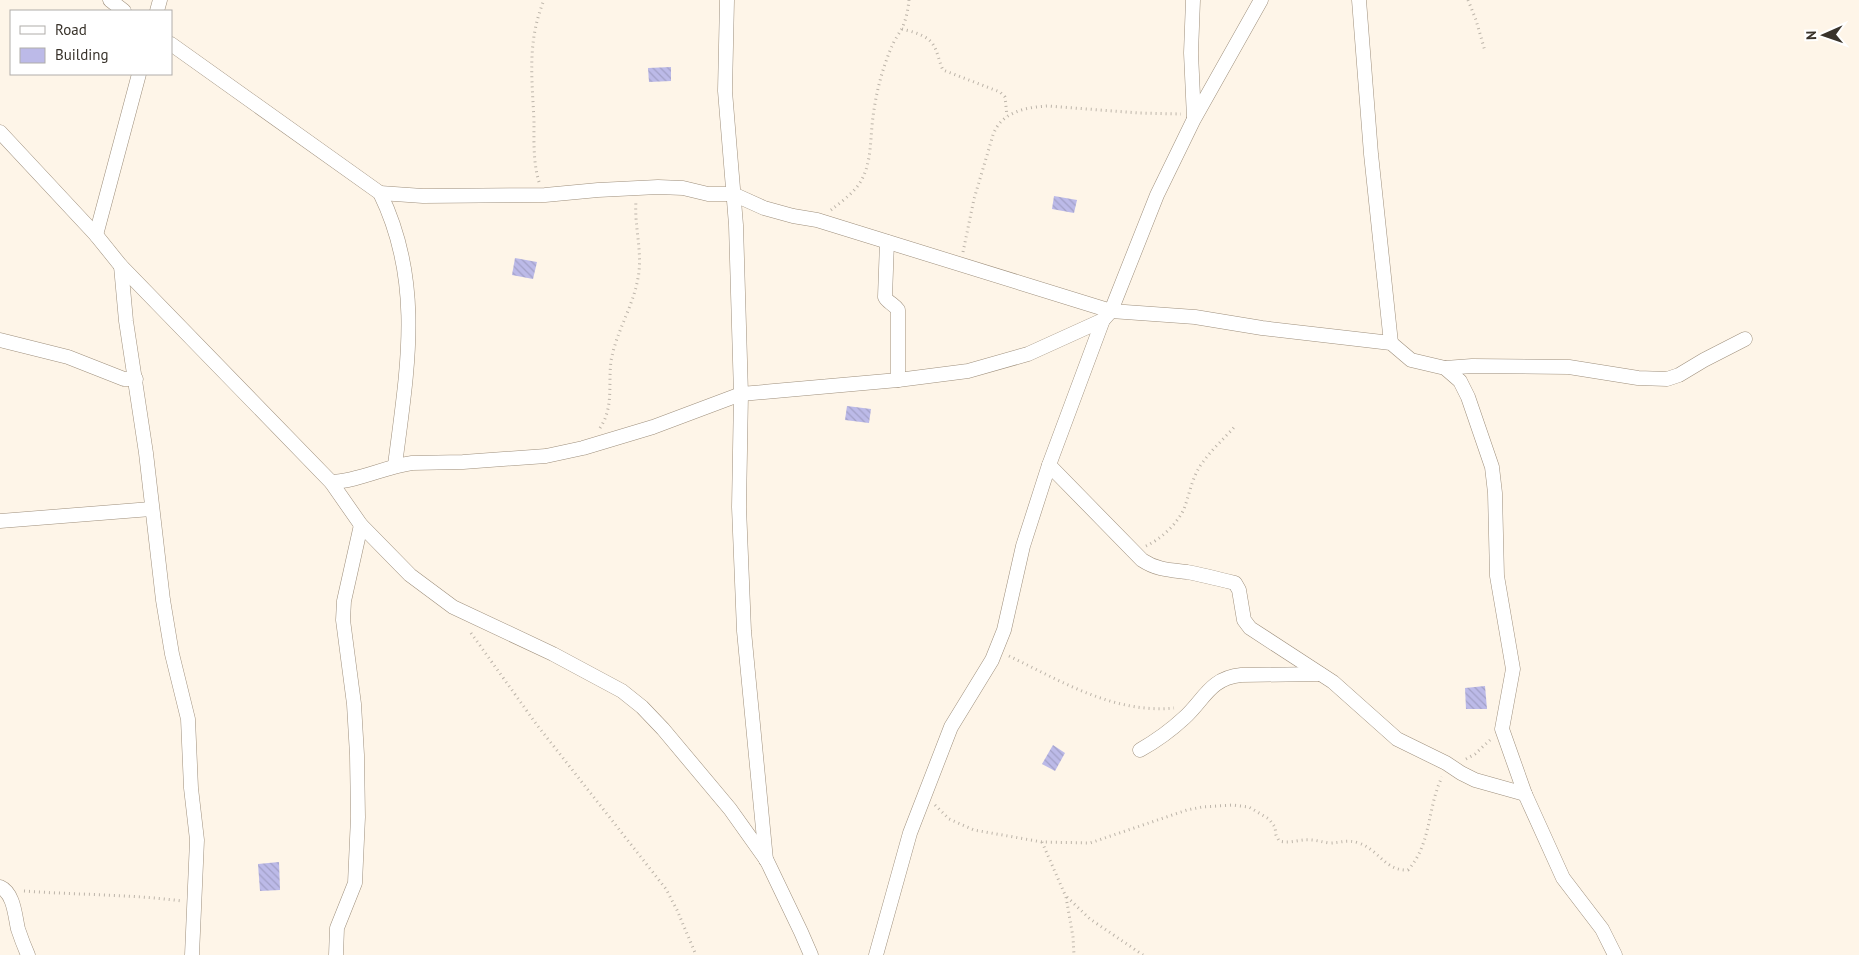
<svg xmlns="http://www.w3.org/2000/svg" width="1859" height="955" font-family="'PT Sans',sans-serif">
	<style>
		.building { fill: url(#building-back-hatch) }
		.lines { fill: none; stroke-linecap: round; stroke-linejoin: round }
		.street-casing { stroke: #9e8f7c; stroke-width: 15 }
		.path { stroke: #bcb4a9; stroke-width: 3; stroke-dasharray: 1 4; stroke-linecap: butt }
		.street { stroke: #fff; stroke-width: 14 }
	</style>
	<defs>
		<pattern id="building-back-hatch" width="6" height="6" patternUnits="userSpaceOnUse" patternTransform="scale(1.25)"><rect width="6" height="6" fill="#bcbae8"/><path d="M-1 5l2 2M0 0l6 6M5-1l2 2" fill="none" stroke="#a2a0c7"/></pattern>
	</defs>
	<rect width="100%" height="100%" fill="#fef5e8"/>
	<g class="building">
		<polygon points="671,67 671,81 649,82 648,68"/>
		<polygon points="1054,196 1077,200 1074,213 1052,209"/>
		<polygon points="515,258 537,262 533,279 512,275"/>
		<polygon points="847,406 871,409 869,423 845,420"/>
		<polygon points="1485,686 1487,709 1466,709 1465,688"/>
		<polygon points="1053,745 1065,753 1055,771 1042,764"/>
		<polygon points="279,862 280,890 260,891 258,864"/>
	</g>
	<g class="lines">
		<g class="street-casing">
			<g id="street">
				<polyline points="110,0 124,11"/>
				<polyline points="727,0 725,91 736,225 741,394 739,507 744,631 766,860"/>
				<polyline points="1193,0 1191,53 1194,118"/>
				<polyline points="1359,0 1371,154 1391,343"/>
				<polyline points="157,11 160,0"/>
				<path d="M171 44 380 193C424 283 407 370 395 465"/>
				<polyline points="0,132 96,235 121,266 331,482 361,525 410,575 453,607 553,654 622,691 642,707 663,729 730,809 767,861 801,932 811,955"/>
				<polyline points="380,193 423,196 545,195 598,190 658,187 683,188 708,194 733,194 764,208 793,216 817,220 1111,311 1195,317 1262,328 1391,343 1411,360 1445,368 1460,381 1468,397 1492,467 1495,493 1497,576 1513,669 1502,729 1525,794 1563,878 1602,929 1615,955"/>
				<polyline points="96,235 139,74"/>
				<path d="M887 242 885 297C887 302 894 304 898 310V380"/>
				<polyline points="121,266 126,321 146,453 163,600 172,654 188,719 191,788 197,840 192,955"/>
				<polyline points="0,340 68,357 124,379 136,379"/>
				<polyline points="1445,368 1472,366 1569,367 1638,378 1667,379 1679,375 1704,360 1745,339"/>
				<path d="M1049 465 1142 560C1157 570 1170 570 1187 572 1203 575 1219 579 1235 583L1239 590 1244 620 1250 628 1333 682 1397 739 1446 763 1461 773 1475 780 1525 794"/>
				<path d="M331 482C359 481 384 467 412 463L463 462 546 456 583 448 653 427 741 394 898 380 968 371 1028 354 1103 320"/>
				<polyline points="0,521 151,509"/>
				<path d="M1140 750C1156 741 1170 731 1184 718 1204 700 1210 678 1241 675L1320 674"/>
				<path d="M0 887C14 893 15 916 18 929 21 938 24 946 28 955"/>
				<polyline points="336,955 337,928 355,883 358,817 357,755 354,704 343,620 344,601 361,525"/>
				<polyline points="876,955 910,833 951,727 992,660 1004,630 1023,546 1049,465 1103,320 1111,311 1157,195 1194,119 1261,0"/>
			</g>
		</g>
		<g class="path">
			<polyline points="1468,0 1476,20 1485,51"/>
			<path d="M902 29C913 32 928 35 934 46 938 53 939 62 943 70L1000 92 1005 97 1007 116"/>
			<path d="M539 182C533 162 534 141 534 121 532 77 527 42 544 0"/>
			<path d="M831 210C841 202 854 193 861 181 872 162 870 138 873 117 876 93 882 69 892 46 894 41 898 35 901 30 906 21 908 10 909 0"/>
			<path d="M963 252 974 199 993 135C1001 112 1026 107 1048 106L1139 113 1181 114"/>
			<path d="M600 428C614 407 608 385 611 361 616 332 633 307 638 278 643 253 634 226 636 201"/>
			<path d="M1146 546C1161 539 1177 524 1184 509 1190 493 1192 476 1203 462 1212 449 1225 438 1236 425"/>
			<polyline points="471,633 537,725 666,889 677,910 696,955"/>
			<path d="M1009 656C1061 681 1114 714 1174 708"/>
			<polyline points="1466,759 1475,754 1490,740"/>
			<path d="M935 805 949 819 974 830 1042 842 1090 843 1187 810 1202 807 1232 805 1249 807 1269 819 1275 827 1276 835 1279 841C1291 844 1299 839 1310 840 1316 840 1322 842 1329 843 1341 843 1346 839 1359 843 1379 850 1385 871 1408 870 1432 843 1427 808 1442 777"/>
			<polyline points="1042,842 1066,897 1073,937 1074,955"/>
			<path d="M24 891C76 895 129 894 182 901"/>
			<polyline points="1067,897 1090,919 1143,955"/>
		</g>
		<use href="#street" class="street"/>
	</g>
	<rect x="10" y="10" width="162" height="65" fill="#ffffff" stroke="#b0adaa"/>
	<rect x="20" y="26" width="25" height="8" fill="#ffffff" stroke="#b0adaa"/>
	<text x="55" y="35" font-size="15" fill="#39332b">Road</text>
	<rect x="20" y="48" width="25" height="15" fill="#bcbae8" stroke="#b0adaa"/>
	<text x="55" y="60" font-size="15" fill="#39332b">Building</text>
	<g transform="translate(1824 35) rotate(268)" stroke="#ffffff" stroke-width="4" paint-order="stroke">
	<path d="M0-4L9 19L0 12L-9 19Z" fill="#39332b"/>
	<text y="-8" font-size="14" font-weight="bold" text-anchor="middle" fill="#39332b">N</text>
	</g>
</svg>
